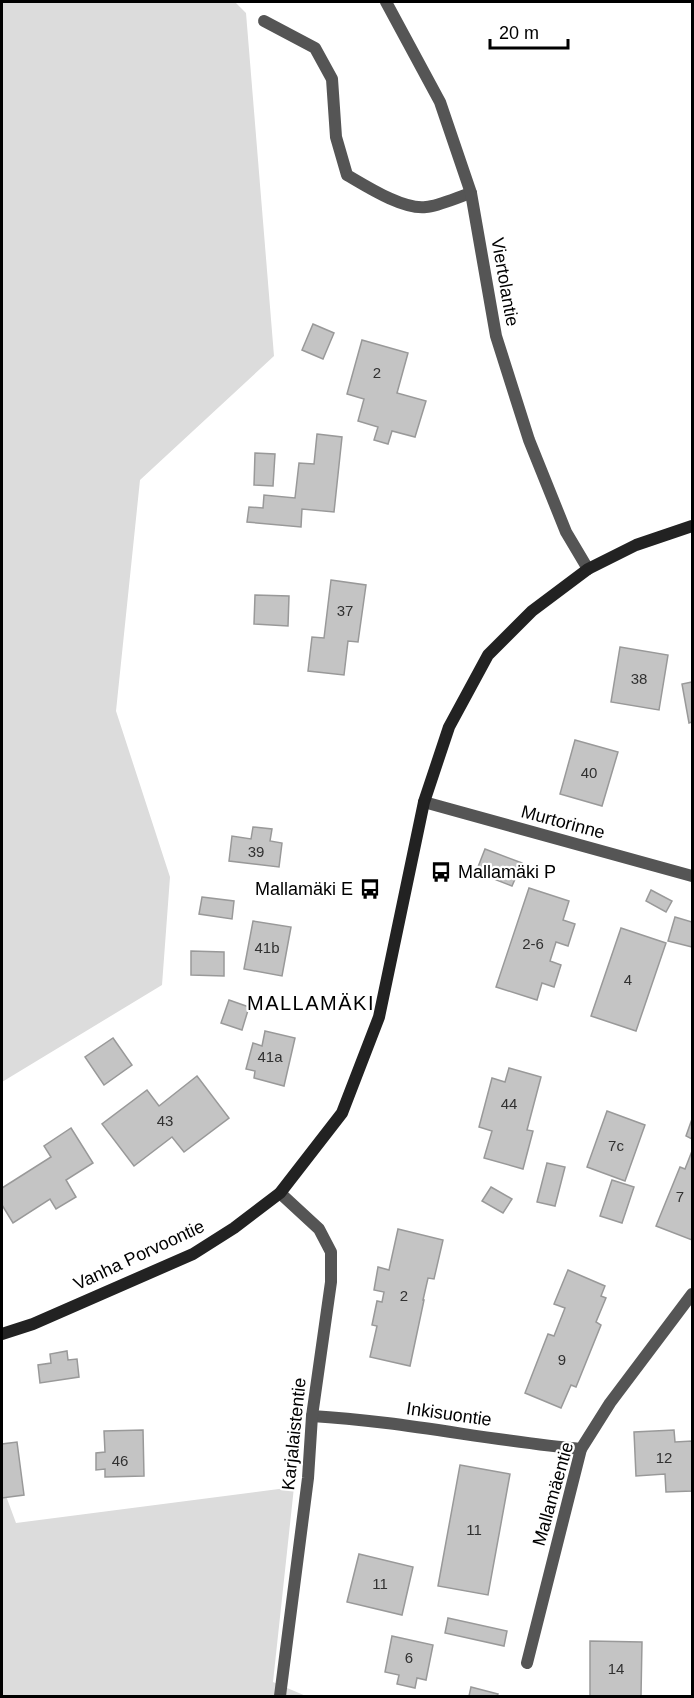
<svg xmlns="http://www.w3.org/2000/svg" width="694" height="1698" font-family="Arial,sans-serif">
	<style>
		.green { fill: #dcdcdc }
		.building { fill: #c4c4c4; stroke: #999; stroke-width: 1.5 }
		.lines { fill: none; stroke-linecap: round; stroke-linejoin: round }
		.service { stroke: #555; stroke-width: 12 }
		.minor { stroke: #555; stroke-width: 12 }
		.secondary { stroke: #222; stroke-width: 12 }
		.labels { text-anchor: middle; stroke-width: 4.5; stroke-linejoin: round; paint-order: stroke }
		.number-label { font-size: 15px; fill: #313131 }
		.street-label { font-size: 18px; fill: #000; stroke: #fff }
		.poi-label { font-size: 18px; fill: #000; stroke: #fff; text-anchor: start }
		.neighbourhood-label { font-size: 20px; letter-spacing: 1.5px; fill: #000; stroke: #fff }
	</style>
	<rect width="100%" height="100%" fill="#fff"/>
	<g class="green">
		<polygon points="2,2 235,2 246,13 274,356 140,480 116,711 170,877 162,985 2,1082"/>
		<polygon points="2,1485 16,1523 294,1487 273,1682 306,1696 2,1696"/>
	</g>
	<g class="building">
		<polygon points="313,324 334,333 323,359 302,350"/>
		<polygon points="362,340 408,353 397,393 426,401 415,437 392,431 388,444 374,440 378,427 358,421 364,399 347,394"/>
		<polygon points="317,434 342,437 334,512 302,509 301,527 247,522 249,507 263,508 264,495 295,498 299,463 314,464"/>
		<polygon points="255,453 275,454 273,486 254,485"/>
		<polygon points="331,580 366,585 358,642 348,641 344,675 308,671 312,637 324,638"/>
		<polygon points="255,595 289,596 288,626 254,624"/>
		<polygon points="620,647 668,655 659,710 611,702"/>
		<polygon points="692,682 692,722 689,723 682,684"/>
		<polygon points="575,740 618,752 602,806 560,794"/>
		<polygon points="253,827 272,829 270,841 282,843 279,867 229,861 232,836 251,839"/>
		<polygon points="485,849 522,863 512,886 476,872"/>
		<polygon points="529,888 569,901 563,920 575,924 568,946 556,942 550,961 561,965 554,987 542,983 537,1000 496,987"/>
		<polygon points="651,890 672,901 666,912 646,901"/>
		<polygon points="202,897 234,901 232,919 199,914"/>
		<polygon points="675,917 692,922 692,947 668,941"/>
		<polygon points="253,921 291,927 282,976 244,969"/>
		<polygon points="621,928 666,943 636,1031 591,1016"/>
		<polygon points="191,951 224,952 224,976 191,975"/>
		<polygon points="229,1000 249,1007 242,1030 221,1023"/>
		<polygon points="265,1031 295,1038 284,1086 254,1078 255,1071 246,1069 253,1043 262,1046"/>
		<polygon points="113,1038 132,1065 104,1085 85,1057"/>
		<polygon points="509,1068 541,1077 527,1130 533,1131 523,1169 484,1158 492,1131 479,1127 492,1078 505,1082"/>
		<polygon points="197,1076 229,1118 184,1152 172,1137 134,1166 102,1124 147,1090 159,1106"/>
		<polygon points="607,1111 645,1125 625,1181 587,1167"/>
		<polygon points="692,1119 692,1139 686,1136"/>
		<polygon points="71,1128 93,1163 66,1180 76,1197 56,1209 50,1199 13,1223 2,1205 2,1188 51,1157 44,1146"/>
		<polygon points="692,1151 692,1240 656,1226 680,1167 685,1169"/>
		<polygon points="547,1163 565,1167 555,1206 537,1202"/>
		<polygon points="612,1180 634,1187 622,1223 600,1216"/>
		<polygon points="491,1187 512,1199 503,1213 482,1201"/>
		<polygon points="398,1229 443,1240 434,1279 428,1278 423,1300 424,1300 410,1366 370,1357 377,1326 372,1325 377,1301 382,1302 384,1292 374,1290 378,1267 389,1270"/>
		<polygon points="568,1270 605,1286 601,1296 606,1298 596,1322 601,1325 576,1387 571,1385 561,1408 525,1393 548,1334 554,1336 565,1308 554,1304"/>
		<polygon points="67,1351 68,1360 77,1359 79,1377 40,1383 38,1365 51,1363 50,1354"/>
		<polygon points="143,1430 144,1476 105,1477 105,1469 96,1470 96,1453 105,1452 104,1431"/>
		<polygon points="674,1430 675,1442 692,1441 692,1491 666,1492 665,1474 636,1476 634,1432"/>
		<polygon points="17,1442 24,1495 2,1498 2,1444"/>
		<polygon points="460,1465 510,1474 488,1595 438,1586"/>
		<polygon points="359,1554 413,1567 402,1615 347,1602"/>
		<polygon points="448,1618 507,1631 504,1646 445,1633"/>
		<polygon points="392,1636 433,1645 426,1680 417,1678 415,1688 397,1684 399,1675 385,1672"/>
		<polygon points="590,1641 642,1642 641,1696 590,1696"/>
		<polygon points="471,1687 498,1694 497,1696 469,1696"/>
	</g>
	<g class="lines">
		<path class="service" d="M264 21 315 48 332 79 336 137 347 175C366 186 403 210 426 207 438 206 458 197 471 193"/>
		<g class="minor">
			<polyline points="386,2 440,102 471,193 496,336 529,440 566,532 588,569"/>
			<polyline points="424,802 692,876"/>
			<path d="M312 1416C402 1421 491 1441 581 1449"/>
			<polyline points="527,1663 581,1449 610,1403 692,1294"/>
			<polyline points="280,1696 308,1478 312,1416 331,1282 331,1252 319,1229 280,1193"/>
		</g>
		<polyline class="secondary" points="2,1334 33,1324 193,1254 234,1228 280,1193 342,1113 379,1017 424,802 449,727 488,655 532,611 588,569 636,545 692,526"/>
	</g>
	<defs>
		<g id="bus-bare" transform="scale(1.62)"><path d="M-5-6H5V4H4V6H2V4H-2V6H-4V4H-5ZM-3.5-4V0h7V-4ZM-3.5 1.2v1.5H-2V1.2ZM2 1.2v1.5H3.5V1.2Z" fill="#000" stroke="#fff" stroke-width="2.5" paint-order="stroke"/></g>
	</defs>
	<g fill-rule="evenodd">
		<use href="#bus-bare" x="441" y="872"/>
		<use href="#bus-bare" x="370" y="889"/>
	</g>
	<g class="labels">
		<g class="number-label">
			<text x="377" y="378">2</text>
			<text x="345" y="616">37</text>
			<text x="639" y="684">38</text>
			<text x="589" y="778">40</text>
			<text x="256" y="857">39</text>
			<text x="533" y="949">2-6</text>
			<text x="267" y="953">41b</text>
			<text x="628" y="985">4</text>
			<text x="270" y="1062">41a</text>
			<text x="509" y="1109">44</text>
			<text x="165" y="1126">43</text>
			<text x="616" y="1151">7c</text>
			<text x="680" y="1202">7</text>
			<text x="404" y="1301">2</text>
			<text x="562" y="1365">9</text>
			<text x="664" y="1463">12</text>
			<text x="120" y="1466">46</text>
			<text x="474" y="1535">11</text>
			<text x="380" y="1589">11</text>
			<text x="409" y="1663">6</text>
			<text x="616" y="1674">14</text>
		</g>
		<g class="street-label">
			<text transform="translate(505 282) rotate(80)" y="6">Viertolantie</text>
			<text transform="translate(563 822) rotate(15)" y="6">Murtorinne</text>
			<text transform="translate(139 1255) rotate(-25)" y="6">Vanha Porvoontie</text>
			<text transform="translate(449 1414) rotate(8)" y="6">Inkisuontie</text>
			<text transform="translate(294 1434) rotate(-84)" y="6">Karjalaistentie</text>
			<text transform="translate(553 1494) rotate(-74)" y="6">Mallamäentie</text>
		</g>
		<g class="poi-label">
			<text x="458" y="878">Mallamäki P</text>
			<text x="353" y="895" text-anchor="end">Mallamäki E</text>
		</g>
		<g class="neighbourhood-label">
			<text x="311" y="1010">MALLAMÄKI</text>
		</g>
	</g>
	<rect width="694" height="1698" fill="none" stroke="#000000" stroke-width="6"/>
	<path d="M490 39v9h78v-9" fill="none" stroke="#000000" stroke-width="3"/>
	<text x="499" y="39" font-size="18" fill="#000000" stroke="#ffffff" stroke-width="4.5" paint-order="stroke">20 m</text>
</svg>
